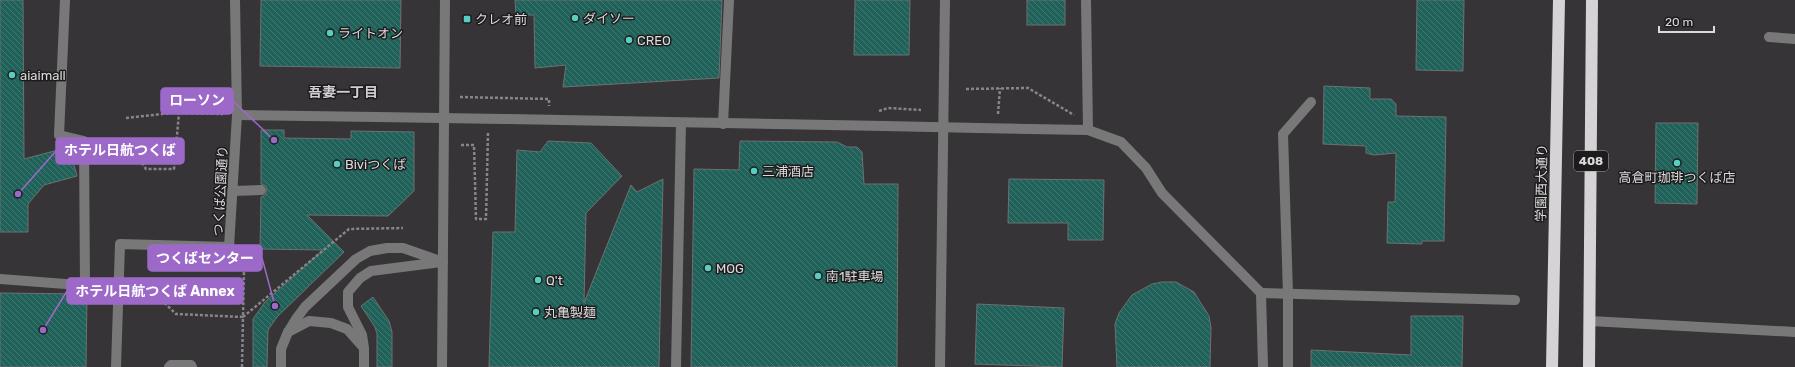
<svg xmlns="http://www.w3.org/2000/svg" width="1795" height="367" font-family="Rubik,'Noto Sans JP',sans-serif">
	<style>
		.building { fill: url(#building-back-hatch); stroke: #6d7171 }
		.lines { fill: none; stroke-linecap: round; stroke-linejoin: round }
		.path { stroke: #888588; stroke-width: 2.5; stroke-dasharray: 3 2; stroke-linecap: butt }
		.minor { stroke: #797879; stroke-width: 10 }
		.highway { stroke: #d6d3d6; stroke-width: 12 }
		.minor-bridge { stroke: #797879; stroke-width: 10 }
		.poi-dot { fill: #57cec1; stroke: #1d1c1d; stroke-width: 1.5 }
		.labels { text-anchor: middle; stroke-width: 3; stroke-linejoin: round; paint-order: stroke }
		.shield { fill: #1d1c1d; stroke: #a3a1a3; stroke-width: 1 }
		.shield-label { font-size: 12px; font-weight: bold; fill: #dcdadc }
		.poi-label { font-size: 13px; fill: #dcdadc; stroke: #1d1c1d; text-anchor: start }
		.street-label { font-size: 13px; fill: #dcdadc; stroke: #1d1c1d }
		.neighbourhood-label { font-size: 14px; font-weight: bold; fill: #d0ccd0; stroke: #1d1c1d }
		.leader { fill: none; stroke: #9d69c9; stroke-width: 1.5 }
		.callout-dot { fill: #9d69c9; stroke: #1d1c1d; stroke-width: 1.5 }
		.callout { fill: #9d69c9; stroke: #9d69c9; stroke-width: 1.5 }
		.callout-label { font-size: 14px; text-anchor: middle; font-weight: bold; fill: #fff }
	</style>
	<defs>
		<pattern id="building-back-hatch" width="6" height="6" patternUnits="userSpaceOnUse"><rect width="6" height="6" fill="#20615a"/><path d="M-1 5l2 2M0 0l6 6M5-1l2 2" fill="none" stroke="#407771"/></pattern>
	</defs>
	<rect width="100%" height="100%" fill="#373437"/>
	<g class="building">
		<polygon points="0,0 23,0 24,159 69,147 77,176 44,185 28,204 28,232 0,232"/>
		<polygon points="261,0 401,0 400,68 260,66"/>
		<polygon points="515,0 722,0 719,78 563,87 566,65 535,68 534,15 516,15"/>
		<polygon points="855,0 910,0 909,55 854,55"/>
		<rect x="1027" y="0" width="38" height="25"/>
		<polygon points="1417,0 1464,0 1463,71 1416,70"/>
		<polygon points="1324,86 1370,88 1370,99 1391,99 1396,104 1396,116 1446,117 1444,241 1422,241 1422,244 1387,243 1388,202 1395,202 1396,153 1374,155 1366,153 1366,146 1323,144"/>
		<polygon points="1656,123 1698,123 1697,204 1655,203"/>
		<polygon points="261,130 284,130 284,138 351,139 351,131 414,132 414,191 388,216 307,215 344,252 277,317 268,330 267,367 253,367 253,319 265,302 323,250 260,249 261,197 265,195 267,190 266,186 261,184"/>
		<polygon points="548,141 591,143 622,176 586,213 584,303 631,185 637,192 663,179 659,367 489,367 493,232 515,232 517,150 540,152"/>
		<polygon points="740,141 837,142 847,147 857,147 862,152 864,184 898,184 897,367 691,367 694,169 739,170"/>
		<polygon points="1009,179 1104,180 1103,240 1068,240 1068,223 1008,223"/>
		<polygon points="1162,282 1176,282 1194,292 1209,316 1211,328 1210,367 1117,367 1115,324 1119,313 1132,295 1152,284"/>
		<polygon points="0,293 87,294 86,367 0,367"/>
		<polygon points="373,297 389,321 392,332 392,367 377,367 377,334 375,327 361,306"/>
		<polygon points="977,304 1064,308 1062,367 975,364"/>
		<polygon points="1411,316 1463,316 1462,367 1311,367 1311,350 1411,355"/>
	</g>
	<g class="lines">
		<g class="path">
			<polyline points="966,89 1028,88 1074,115"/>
			<polyline points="460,97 549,99 549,106"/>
			<polyline points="879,111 888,108 921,110"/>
			<polyline points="998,114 1000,88"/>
			<polyline points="126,118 171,113 223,114"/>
			<polyline points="125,138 146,169 174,169 179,113"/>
			<polyline points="461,145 474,145 476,219 486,219 488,132"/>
			<polyline points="150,289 176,314 243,317 244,271"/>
			<polyline points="242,367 243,317 349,229 403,228"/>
		</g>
		<g class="minor">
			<polyline points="65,0 59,135 84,141 85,285"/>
			<polyline points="1086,0 1088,130 1121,142 1146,168 1162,193 1261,293 1263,367"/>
			<polyline points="1769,37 1795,39"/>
			<polyline points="237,115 377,117"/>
			<polyline points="504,119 884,126"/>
			<polyline points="723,124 729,0"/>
			<polyline points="979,128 1088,130"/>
			<polyline points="233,191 261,190"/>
			<polyline points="0,279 118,288"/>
			<polyline points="1261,293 1515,300"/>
			<polyline points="1590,321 1795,332"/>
			<polyline points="288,332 309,321 331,323 347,329 363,347"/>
			<polyline points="116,367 120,244 229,247 237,115 235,0"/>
			<polyline points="169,367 171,365 191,365 192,367"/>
			<polyline points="281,367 281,349 288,332 296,319 305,307 356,259 370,251 387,248 403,248 443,262"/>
			<polyline points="364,367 364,348 362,335 348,307 348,292 360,278 371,271 441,262"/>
			<polyline points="442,367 445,0"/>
			<polyline points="676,367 681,123"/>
			<polyline points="940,367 945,0"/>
			<polyline points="1288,367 1288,294 1283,134 1311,102"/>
		</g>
		<g class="highway">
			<polyline points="1552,367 1559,0"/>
			<polyline points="1589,367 1592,0"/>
		</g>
		<g class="minor-bridge">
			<polyline points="377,117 504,119"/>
			<polyline points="884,126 979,128"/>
		</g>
	</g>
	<g class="poi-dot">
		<circle cx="575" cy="18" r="4"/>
		<rect x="463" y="15" width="8" height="8" rx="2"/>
		<circle cx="330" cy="33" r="4"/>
		<circle cx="629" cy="40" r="4"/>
		<circle cx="12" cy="75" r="4"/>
		<circle cx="1677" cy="163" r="4"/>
		<circle cx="337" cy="164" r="4"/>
		<circle cx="754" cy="171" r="4"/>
		<circle cx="708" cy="268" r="4"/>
		<circle cx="818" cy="276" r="4"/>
		<circle cx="538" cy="280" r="4"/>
		<circle cx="536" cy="312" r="4"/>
	</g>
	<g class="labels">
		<rect class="shield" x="1574" y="151" width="34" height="20" rx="3"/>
		<g class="shield-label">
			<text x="1591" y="165">408</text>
		</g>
		<g class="poi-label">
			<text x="583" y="23">ダイソー</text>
			<text x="475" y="24">クレオ前</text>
			<text x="338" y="38">ライトオン</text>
			<text x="637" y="45">CREO</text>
			<text x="20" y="80">aiaimall</text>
			<text x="345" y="169">Biviつくば</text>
			<text x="762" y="176">三浦酒店</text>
			<text x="1677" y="182" text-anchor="middle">高倉町珈琲つくば店</text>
			<text x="716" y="273">MOG</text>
			<text x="826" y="281">南1駐車場</text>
			<text x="546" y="285">Q't</text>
			<text x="544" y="317">丸亀製麺</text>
		</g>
		<g class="street-label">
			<text transform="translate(1541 183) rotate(-89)" y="5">学園西大通り</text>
			<text transform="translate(220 191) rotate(-87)" y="5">つくば公園通り</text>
		</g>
		<g class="neighbourhood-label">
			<text x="343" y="97">吾妻一丁目</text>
		</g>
	</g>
	<path class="leader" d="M274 140L233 101M18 194L56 151M275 306L262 258M43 330L67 291"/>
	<g class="callout-dot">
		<circle cx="274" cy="140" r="4"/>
		<circle cx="18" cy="194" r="4"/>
		<circle cx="275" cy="306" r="4"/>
		<circle cx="43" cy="330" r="4"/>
	</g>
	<g class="callout">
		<rect x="161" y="88" width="72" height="26" rx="4"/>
		<rect x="56" y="138" width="128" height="26" rx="4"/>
		<rect x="148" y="245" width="114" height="26" rx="4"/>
		<rect x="67" y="278" width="176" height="26" rx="4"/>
	</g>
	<g class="callout-label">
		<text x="197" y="105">ローソン</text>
		<text x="120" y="155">ホテル日航つくば</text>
		<text x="205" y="263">つくばセンター</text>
		<text x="155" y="296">ホテル日航つくば Annex</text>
	</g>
	<path d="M1659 26v6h55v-6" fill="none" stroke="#dcdadc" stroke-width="2"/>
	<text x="1665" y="26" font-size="12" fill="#dcdadc" stroke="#1d1c1d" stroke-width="3" paint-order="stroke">20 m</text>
</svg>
